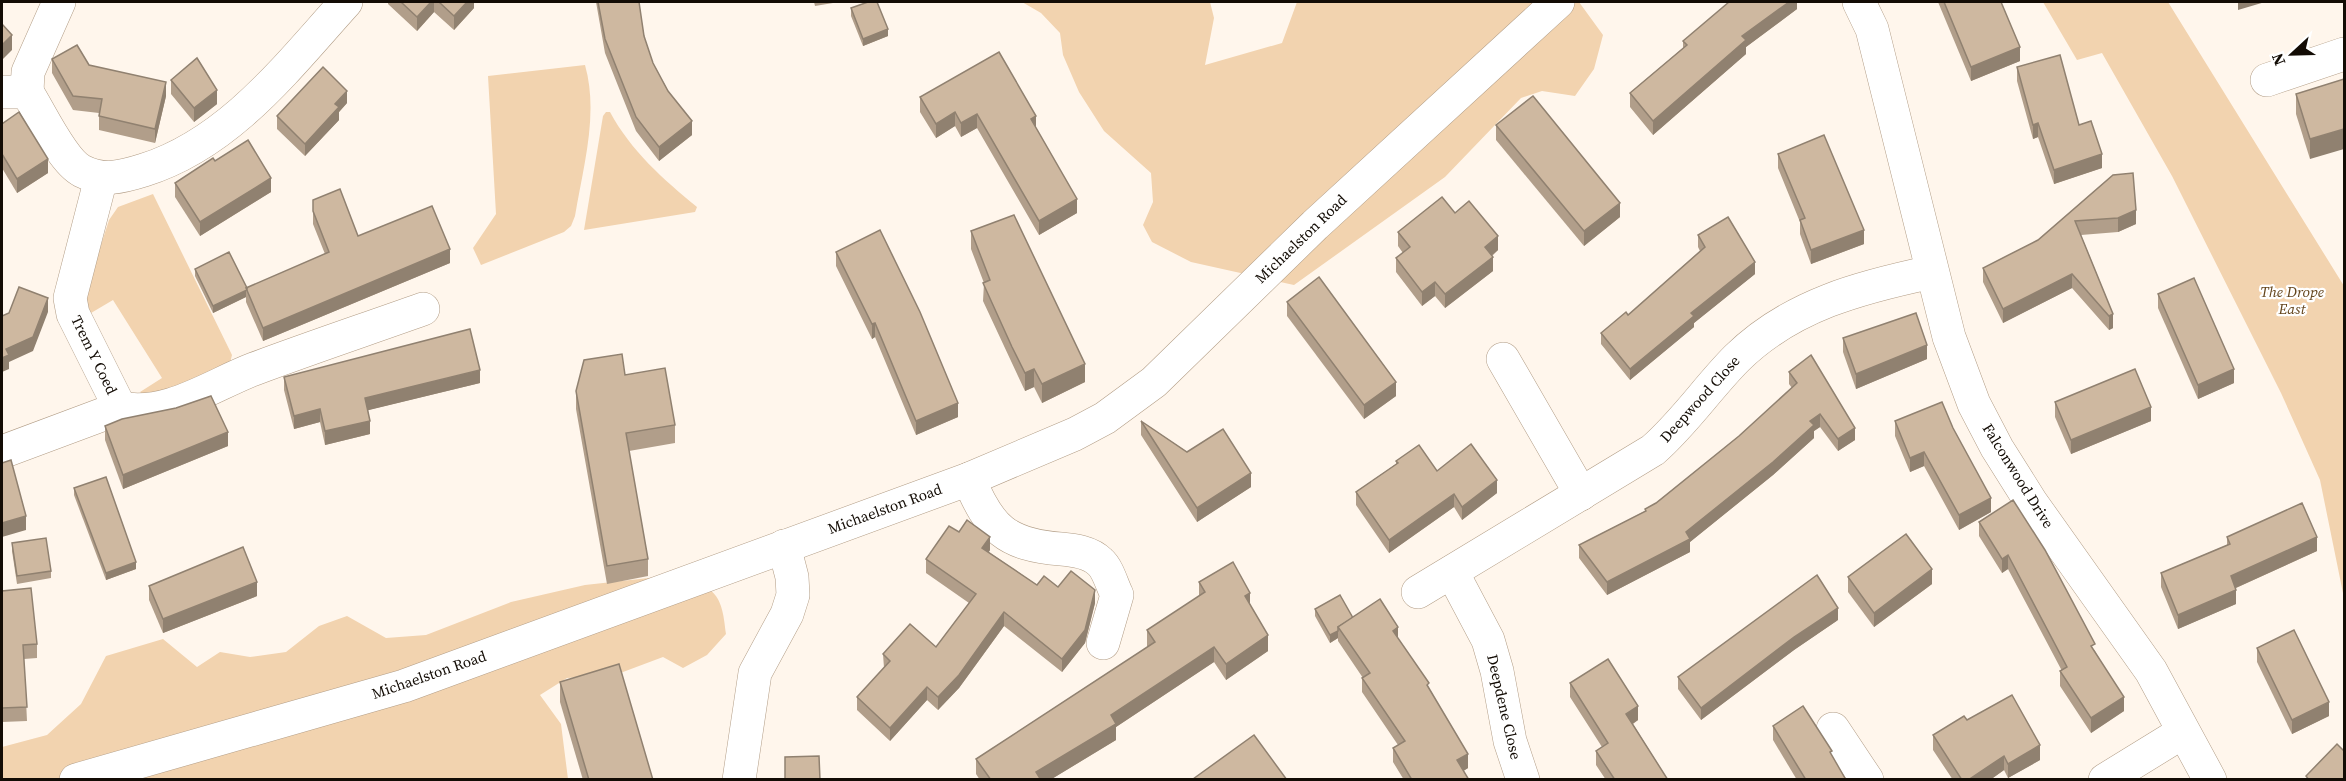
<svg xmlns="http://www.w3.org/2000/svg" width="2346" height="781" font-family="'Source Serif 4',serif">
	<style>
		.green { fill: #f2d3af }
		.lines { fill: none; stroke-linecap: round; stroke-linejoin: round }
		.minor-casing { stroke: #b29d86; stroke-width: 34 }
		.minor { stroke: #fff; stroke-width: 33 }
		.wall { fill: #b19e8a }
		.shaded-wall { fill: #908170 }
		.building { fill: #ceb8a0; stroke: #908170; stroke-width: 1.5 }
		.labels { text-anchor: middle; stroke-width: 4.5; stroke-linejoin: round; paint-order: stroke }
		.street-label { font-size: 15px; fill: #130c05; stroke: #fff }
		.park-label { font-size: 15px; font-style: italic; fill: #63441b; stroke: #fff }
	</style>
	<rect width="100%" height="100%" fill="#fff6ec"/>
	<g class="green">
		<polygon points="1022,2 1210,2 1214,18 1205,65 1282,43 1297,2 1579,2 1603,35 1594,69 1575,96 1542,91 1521,98 1445,177 1294,285 1191,262 1152,242 1143,225 1153,202 1151,173 1104,131 1079,92 1063,55 1060,33 1041,13"/>
		<polygon points="2043,2 2168,2 2344,286 2344,598 2320,480 2281,393 2172,176 2102,53 2077,60"/>
		<path d="M585 65C599 114 583 167 575 216L571 226 564 232 481 265 473 248 496 214 488 76Z"/>
		<path d="M606 112H610C631 151 663 179 697 207L695 212 584 230 603 116Z"/>
		<polygon points="153,194 232,355 230,363 148,398 140,392 162,378 113,300 91,313 86,306 85,295 109,220 118,207"/>
		<path d="M676 575C714 588 722 591 726 634L707 655 683 668 663 657 615 675 567 678 540 695 561 724 568 779 2 780V747L47 735 81 704 106 656 163 639 197 667 220 652 250 657 286 652 319 626 347 616 386 638 426 635 511 602 585 585Z"/>
	</g>
	<g class="lines">
		<g class="minor-casing">
			<g id="minor">
				<polyline points="1859,2 1872,29 1949,337 1974,404 1997,448 2031,502 2151,671 2210,780"/>
				<polyline points="2267,80 2344,54"/>
				<path d="M2 92H27C40 112 62 161 82 171 103 182 122 177 144 170 230 143 288 66 346 2"/>
				<polyline points="27,92 28,72 59,2"/>
				<polyline points="1503,359 1581,494"/>
				<path d="M120 408C167 418 212 385 254 369 310 348 367 329 423 309"/>
				<polyline points="2,452 120,408 73,314 70,298 101,178"/>
				<path d="M969 479C989 528 1006 545 1061 549 1074 550 1090 552 1100 562 1108 569 1112 585 1117 595L1103 643"/>
				<polyline points="1452,572 1488,640 1497,671 1510,741 1523,780"/>
				<path d="M1418 592 1653 450C1685 422 1708 387 1737 358 1791 305 1861 287 1932 272"/>
				<polyline points="1833,729 1867,780"/>
				<polyline points="76,780 404,686 969,479 1075,434 1105,418 1154,382 1315,225 1558,2"/>
				<polyline points="739,780 755,673 787,614 793,595 792,577 784,546"/>
				<polyline points="2105,780 2183,732"/>
			</g>
		</g>
		<use href="#minor" class="minor"/>
	</g>
	<g class="wall">
		<polygon points="388,2 474,2 474,8 454,30 434,12 417,31 388,4"/>
		<polygon points="596,2 639,2 644,36 653,63 692,135 659,161 636,131 605,53"/>
		<polygon points="814,2 839,2 815,6"/>
		<polygon points="1797,2 1797,9 1746,47 1746,54 1653,135 1630,107 1630,93 1683,48 1683,41"/>
		<polygon points="1938,2 2001,2 2020,61 1971,81"/>
		<polygon points="851,8 888,36 863,46 851,16"/>
		<polygon points="52,59 89,65 166,96 155,143 99,130 99,113 73,110 52,73"/>
		<polygon points="2017,67 2102,168 2054,184 2038,137 2033,139 2017,81"/>
		<polygon points="2344,79 2310,159 2296,114 2296,94"/>
		<polygon points="171,80 217,104 194,122 171,94"/>
		<polygon points="920,97 1036,129 1077,213 1039,235 977,128 961,137 955,126 936,138 920,112"/>
		<polygon points="347,103 339,112 339,120 305,156 277,129 277,116"/>
		<polygon points="2,124 48,173 17,193 2,168"/>
		<polygon points="1496,125 1620,217 1584,246 1496,140"/>
		<polygon points="1778,154 1864,244 1811,264 1800,234 1800,222 1778,168"/>
		<polygon points="215,161 271,192 200,236 175,197 175,183"/>
		<polygon points="2113,175 2136,224 2118,232 2081,235 2113,314 2113,328 2109,330 2072,288 2003,323 1983,282 1983,268 2038,240"/>
		<polygon points="313,200 358,236 450,263 263,341 246,302 246,297 213,313 195,276 195,269 247,288 325,254 313,224"/>
		<polygon points="1455,213 1498,250 1492,256 1493,271 1445,308 1435,296 1422,306 1396,272 1396,258 1403,253 1398,246 1398,232"/>
		<polygon points="971,231 1085,382 1042,403 1034,387 1025,391 983,301 984,283 971,249"/>
		<polygon points="1698,235 1755,274 1694,323 1694,327 1630,380 1601,344 1601,333 1628,315 1700,251 1698,247"/>
		<polygon points="836,252 958,417 916,435 875,337 872,339 836,266"/>
		<polygon points="2158,294 2234,383 2198,399 2158,308"/>
		<polygon points="1287,302 1396,396 1364,419 1287,316"/>
		<polygon points="1843,338 1927,359 1856,389 1843,352"/>
		<polygon points="1789,372 1855,440 1838,451 1820,427 1814,431 1814,438 1773,475 1690,542 1690,552 1607,595 1579,558 1579,545 1645,511 1645,509 1656,503 1739,436 1792,388 1789,384"/>
		<polygon points="625,375 675,425 675,443 629,451 648,559 648,576 607,584 576,409 576,391"/>
		<polygon points="284,377 480,383 368,410 370,434 325,445 320,422 294,429 284,390"/>
		<polygon points="2055,402 2151,421 2071,454 2055,417"/>
		<polygon points="1141,421 1187,452 1251,487 1197,522 1141,435"/>
		<polygon points="1895,421 1991,512 1959,530 1924,466 1910,472 1895,436"/>
		<polygon points="105,426 228,446 123,489 105,440"/>
		<polygon points="1396,461 1437,471 1497,493 1462,520 1454,507 1389,553 1356,505 1356,492 1396,464"/>
		<polygon points="74,488 136,569 106,580 74,495"/>
		<polygon points="1979,522 2095,651 2124,711 2091,733 2060,686 2060,671 2062,671 2008,569 2002,573 1979,536"/>
		<polygon points="959,532 990,550 989,552 1037,585 1058,587 1095,603 1085,643 1062,672 1004,626 959,688 938,710 927,700 890,741 857,710 857,697 884,668 883,654 936,647 969,603 926,573 926,559"/>
		<polygon points="2227,537 2317,551 2236,588 2236,604 2178,629 2161,587 2161,573 2227,545"/>
		<polygon points="12,543 51,571 51,578 17,584 12,551"/>
		<polygon points="1848,577 1932,584 1874,627 1848,592"/>
		<polygon points="1199,582 1250,604 1268,651 1226,680 1214,662 1116,727 1116,740 1050,780 980,780 976,774 976,759 1148,647 1147,646 1147,630 1199,596"/>
		<polygon points="149,586 257,596 163,633 149,600"/>
		<polygon points="2,591 37,644 37,658 24,659 27,721 2,722"/>
		<polygon points="1315,609 1353,618 1398,638 1429,688 1468,768 1463,771 1469,780 1404,780 1393,762 1393,748 1398,745 1362,692 1362,678 1363,678 1338,641 1338,638 1330,643 1315,616"/>
		<polygon points="1838,620 1794,650 1701,720 1678,689 1678,677"/>
		<polygon points="2257,648 2329,716 2292,734 2257,662"/>
		<polygon points="560,682 653,780 583,780 560,702"/>
		<polygon points="1570,683 1638,720 1633,724 1668,780 1606,780 1596,765 1596,751 1602,747 1570,697"/>
		<polygon points="1967,720 2040,760 2008,778 2004,770 1990,780 1953,780 1933,750 1933,735"/>
		<polygon points="1773,726 1832,756 1846,780 1797,780 1773,740"/>
	</g>
	<g class="shaded-wall">
		<polygon points="431,2 434,2 434,12 417,31 417,17"/>
		<polygon points="467,2 474,2 474,8 454,30 454,16"/>
		<polygon points="1789,2 1797,2 1797,9 1746,47 1746,54 1653,135 1653,121 1742,36"/>
		<polygon points="2238,2 2265,2 2238,10"/>
		<polygon points="888,29 888,36 863,46 863,39"/>
		<polygon points="12,35 12,50 2,60 2,45"/>
		<polygon points="2020,47 2020,61 1971,81 1971,67"/>
		<polygon points="166,82 166,96 155,143 155,129"/>
		<polygon points="217,90 217,104 194,122 194,108"/>
		<polygon points="347,91 347,103 339,112 339,120 305,156 305,144 335,104"/>
		<polygon points="955,112 955,126 936,138 936,124"/>
		<polygon points="977,114 977,128 961,137 961,123"/>
		<polygon points="1036,116 1036,130 1031,119"/>
		<polygon points="692,121 692,135 659,161 659,147"/>
		<polygon points="2038,123 2038,137 2033,139 2033,125"/>
		<polygon points="2344,129 2344,149 2310,159 2310,139"/>
		<polygon points="2102,154 2102,168 2054,184 2054,170"/>
		<polygon points="48,159 48,173 17,193 17,179"/>
		<polygon points="271,178 271,192 200,236 200,222"/>
		<polygon points="1077,199 1077,213 1039,235 1039,221"/>
		<polygon points="1620,203 1620,217 1584,246 1584,231"/>
		<polygon points="2136,210 2136,224 2118,232 2118,218"/>
		<polygon points="1864,230 1864,244 1811,264 1811,250"/>
		<polygon points="1498,236 1498,250 1485,261 1485,247"/>
		<polygon points="450,249 450,263 263,341 263,328"/>
		<polygon points="1493,257 1493,271 1445,308 1445,294"/>
		<polygon points="1755,262 1755,274 1694,323 1694,327 1630,380 1630,369 1691,313"/>
		<polygon points="2072,274 2072,288 2003,323 2003,309"/>
		<polygon points="1435,282 1435,296 1422,306 1422,292"/>
		<polygon points="246,290 246,297 213,313 213,306"/>
		<polygon points="48,298 48,312 33,351 9,362 9,369 2,372 2,358 6,349"/>
		<polygon points="2113,314 2113,328 2109,330 2109,316"/>
		<polygon points="875,323 875,337 872,339 872,324"/>
		<polygon points="1927,345 1927,359 1856,389 1856,374"/>
		<polygon points="1085,364 1085,382 1042,403 1042,384"/>
		<polygon points="1034,369 1034,387 1025,391 1025,373"/>
		<polygon points="2234,369 2234,383 2198,399 2198,385"/>
		<polygon points="480,370 480,383 365,411 365,398"/>
		<polygon points="1396,382 1396,396 1364,419 1364,405"/>
		<polygon points="958,403 958,417 916,435 916,421"/>
		<polygon points="2151,407 2151,421 2071,454 2071,440"/>
		<polygon points="320,409 320,422 294,429 294,416"/>
		<polygon points="1820,414 1820,427 1814,431 1814,438 1773,475 1690,542 1690,552 1607,595 1607,582 1686,532 1810,421"/>
		<polygon points="370,421 370,434 325,445 325,431"/>
		<polygon points="1855,428 1855,440 1838,451 1838,439"/>
		<polygon points="228,432 228,446 123,489 123,475"/>
		<polygon points="1924,452 1924,466 1910,472 1910,458"/>
		<polygon points="1251,473 1251,487 1197,522 1197,508"/>
		<polygon points="1497,480 1497,493 1462,520 1462,507"/>
		<polygon points="1454,494 1454,507 1389,553 1389,540"/>
		<polygon points="1991,498 1991,512 1959,530 1959,515"/>
		<polygon points="26,516 26,530 2,537 2,523"/>
		<polygon points="990,537 990,550 982,561 982,548"/>
		<polygon points="2317,537 2317,551 2231,590 2231,576"/>
		<polygon points="2008,555 2008,569 2002,573 2002,559"/>
		<polygon points="136,562 136,569 106,580 106,573"/>
		<polygon points="1932,569 1932,584 1874,627 1874,613"/>
		<polygon points="257,582 257,596 163,633 163,619"/>
		<polygon points="1095,590 1095,603 1085,643 1062,672 1062,659"/>
		<polygon points="2236,590 2236,604 2178,629 2178,615"/>
		<polygon points="1250,593 1250,609 1245,596"/>
		<polygon points="1838,608 1838,620 1794,650 1701,720 1701,708 1794,637"/>
		<polygon points="1004,612 1004,626 959,688 938,710 938,697"/>
		<polygon points="1398,627 1398,641 1393,631"/>
		<polygon points="1338,631 1338,638 1330,643 1330,635"/>
		<polygon points="1268,635 1268,651 1226,680 1226,664"/>
		<polygon points="1214,647 1214,662 1116,727 1116,740 1050,780 1036,780 1036,772 1111,715"/>
		<polygon points="927,687 927,700 890,741 890,728"/>
		<polygon points="2124,697 2124,711 2091,733 2091,718"/>
		<polygon points="2329,702 2329,716 2292,734 2292,720"/>
		<polygon points="1638,706 1638,720 1626,728 1626,714"/>
		<polygon points="2040,745 2040,760 2008,778 2008,764"/>
		<polygon points="1468,754 1468,768 1457,775 1457,760"/>
		<polygon points="2004,756 2004,770 1990,780 1968,780"/>
	</g>
	<g class="building">
		<polygon points="401,2 431,2 417,17"/>
		<polygon points="439,2 467,2 454,16"/>
		<polygon points="598,2 639,2 644,36 653,63 668,91 692,121 659,147 636,117 605,39"/>
		<polygon points="868,2 877,2 888,29 863,39 851,8"/>
		<polygon points="1729,2 1789,2 1742,36 1746,40 1653,121 1630,93 1687,45 1683,41"/>
		<polygon points="1944,2 2001,2 2020,47 1971,67"/>
		<polygon points="2,24 12,35 2,45"/>
		<polygon points="77,45 89,65 166,82 155,129 99,116 102,99 73,96 52,59"/>
		<polygon points="999,52 1036,116 1031,119 1077,199 1039,221 977,114 961,123 955,112 936,124 920,97"/>
		<polygon points="2060,55 2079,125 2091,121 2102,154 2054,170 2038,123 2033,125 2017,67"/>
		<polygon points="197,58 217,90 194,108 171,80"/>
		<polygon points="323,67 347,91 335,104 339,107 305,144 277,116"/>
		<polygon points="2344,79 2344,129 2310,139 2296,94"/>
		<polygon points="1533,96 1620,203 1584,231 1496,125"/>
		<polygon points="19,112 48,159 17,179 2,154 2,124"/>
		<polygon points="1824,135 1864,230 1811,250 1800,220 1805,218 1778,154"/>
		<polygon points="248,140 271,178 200,222 175,183 213,158 215,161"/>
		<polygon points="2133,173 2136,210 2118,218 2075,221 2113,314 2109,316 2072,274 2003,309 1983,268 2038,240 2113,175"/>
		<polygon points="340,189 358,236 432,206 450,249 263,328 246,288 329,252 313,211 313,200"/>
		<polygon points="1442,197 1455,213 1469,201 1498,236 1485,247 1493,257 1445,294 1435,282 1422,292 1396,258 1410,247 1398,232"/>
		<polygon points="1014,215 1085,364 1042,384 1034,369 1025,373 1012,347 983,283 990,280 971,231"/>
		<polygon points="1728,217 1755,262 1691,313 1694,316 1630,369 1601,333 1626,312 1628,315 1705,247 1698,235"/>
		<polygon points="880,230 920,312 958,403 916,421 875,323 872,324 836,252"/>
		<polygon points="229,252 247,288 246,288 247,290 213,306 195,269"/>
		<polygon points="1319,277 1396,382 1364,405 1287,302"/>
		<polygon points="2194,278 2234,369 2198,385 2158,294"/>
		<polygon points="19,287 48,298 33,337 6,349 9,355 2,358 2,316 9,313"/>
		<polygon points="1916,313 1927,345 1856,374 1843,338"/>
		<polygon points="470,329 480,370 365,398 370,421 325,431 320,409 294,416 284,377"/>
		<polygon points="622,354 625,375 665,368 675,425 626,433 648,559 607,566 576,391 584,360"/>
		<polygon points="1811,355 1855,428 1838,439 1820,414 1810,421 1814,425 1773,462 1686,532 1690,539 1607,582 1579,545 1646,511 1645,509 1656,503 1739,436 1797,383 1789,372"/>
		<polygon points="2135,369 2151,407 2071,440 2055,402"/>
		<polygon points="211,396 228,432 123,475 105,426 122,419 176,408"/>
		<polygon points="1942,402 1953,428 1991,498 1959,515 1924,452 1910,458 1895,421"/>
		<polygon points="1141,421 1187,452 1223,429 1251,473 1197,508"/>
		<polygon points="1471,444 1497,480 1462,507 1454,494 1389,540 1356,492 1398,463 1396,461 1419,445 1437,471"/>
		<polygon points="11,460 26,516 2,523 2,463"/>
		<polygon points="106,477 136,562 106,573 74,488"/>
		<polygon points="2013,500 2045,550 2095,644 2091,646 2124,697 2091,718 2060,671 2067,667 2008,555 2002,559 1979,522"/>
		<polygon points="2302,503 2317,537 2231,576 2236,590 2178,615 2161,573 2230,544 2227,537"/>
		<polygon points="967,520 990,537 982,548 1037,585 1044,576 1058,587 1071,571 1095,590 1085,630 1062,659 1004,612 959,675 938,697 927,687 890,728 857,697 890,661 883,654 910,624 936,647 976,594 926,559 949,526 959,532"/>
		<polygon points="1906,534 1932,569 1874,613 1848,577"/>
		<polygon points="46,538 51,571 17,576 12,543"/>
		<polygon points="243,547 257,582 163,619 149,586"/>
		<polygon points="1233,562 1250,593 1245,596 1268,635 1226,664 1214,647 1111,715 1116,724 1036,772 1041,780 991,780 976,759 1155,642 1147,630 1205,592 1199,582"/>
		<polygon points="1817,575 1838,608 1794,637 1701,708 1678,677"/>
		<polygon points="31,588 37,644 23,645 27,707 2,708 2,591"/>
		<polygon points="1340,595 1353,618 1338,627 1338,631 1330,635 1315,609"/>
		<polygon points="1380,599 1398,627 1393,631 1429,683 1427,685 1468,754 1457,760 1469,780 1412,780 1393,748 1405,741 1362,678 1370,673 1338,627"/>
		<polygon points="2294,630 2329,702 2292,720 2257,648"/>
		<polygon points="1608,659 1638,706 1626,714 1668,780 1615,780 1596,751 1608,743 1570,683"/>
		<polygon points="619,664 653,780 589,780 560,682"/>
		<polygon points="2012,695 2040,745 2008,764 2004,756 1968,780 1962,780 1933,735 1964,716 1967,720"/>
		<polygon points="1803,706 1832,751 1830,752 1846,780 1806,780 1773,726"/>
		<polygon points="1254,735 1287,780 1194,780 1193,779"/>
		<polygon points="2337,744 2344,751 2344,780 2309,780 2306,776"/>
		<polygon points="819,756 820,780 785,780 785,757"/>
	</g>
	<g class="labels">
		<g class="street-label">
			<text transform="translate(1301 239) rotate(-44)" y="5">Michaelston Road</text>
			<text transform="translate(94 355) rotate(64)" y="5">Trem Y Coed</text>
			<text transform="translate(1700 399) rotate(-48)" y="5">Deepwood Close</text>
			<text transform="translate(2018 476) rotate(58)" y="5">Falconwood Drive</text>
			<text transform="translate(885 509) rotate(-20)" y="5">Michaelston Road</text>
			<text transform="translate(429 675) rotate(-19)" y="5">Michaelston Road</text>
			<text transform="translate(1504 707) rotate(77)" y="5">Deepdene Close</text>
		</g>
		<g class="park-label">
			<text x="2292" y="297">The Drope<tspan x="2292" dy="17">East</tspan></text>
		</g>
	</g>
	<rect width="2346" height="781" fill="none" stroke="#130c05" stroke-width="6"/>
	<g transform="translate(2292 54) rotate(248)" stroke="#ffffff" stroke-width="4.5" paint-order="stroke">
	<path d="M0-4.5L10 22L0 15L-10 22Z" fill="#130c05"/>
	<text y="-9" font-size="16" font-weight="bold" text-anchor="middle" fill="#130c05">N</text>
	</g>
</svg>
